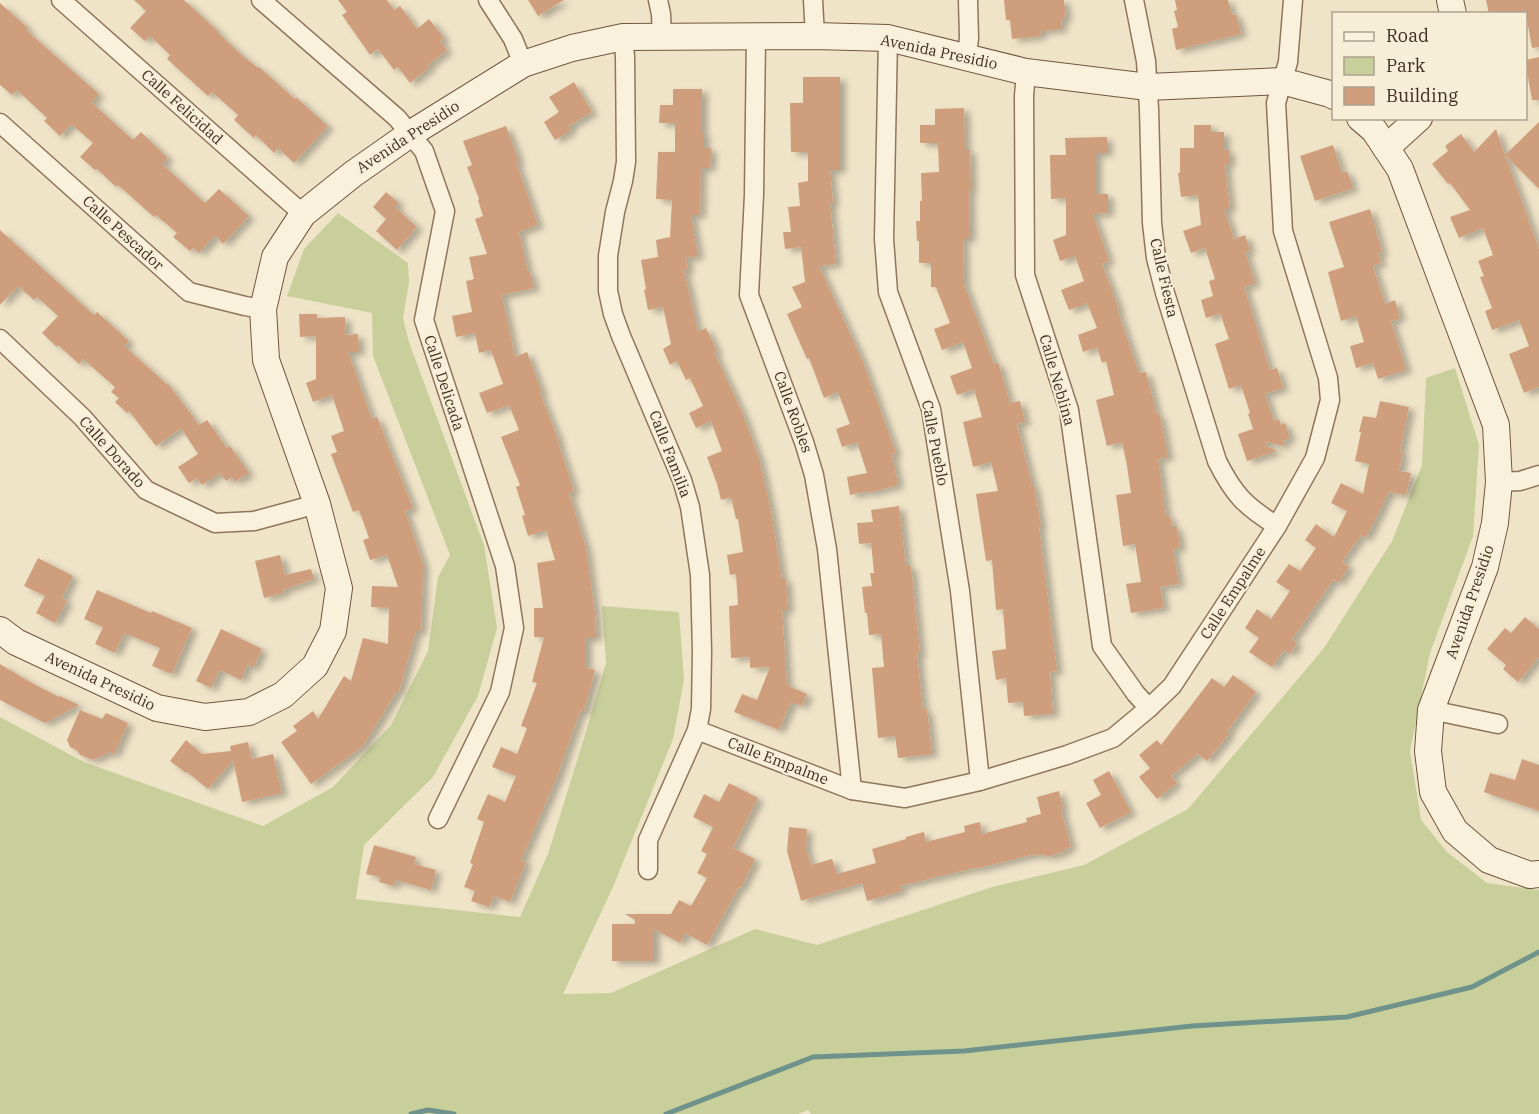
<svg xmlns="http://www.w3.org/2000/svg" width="1539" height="1114" font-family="'IBM Plex Serif',serif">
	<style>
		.green { fill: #c9cf9b }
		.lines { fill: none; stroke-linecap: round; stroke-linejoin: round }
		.stream { stroke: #6f938a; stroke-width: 5 }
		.building { fill: #cf9f7d; filter: url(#shadow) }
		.street-casing { stroke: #8d765c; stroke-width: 21 }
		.secondary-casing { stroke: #6f573f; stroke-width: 28 }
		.street { stroke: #faf1dc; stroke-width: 18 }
		.secondary { stroke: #faf1dc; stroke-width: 26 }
		.labels { text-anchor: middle; stroke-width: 4.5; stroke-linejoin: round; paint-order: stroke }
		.street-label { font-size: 15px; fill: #3d2e20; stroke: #f7eed8 }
	</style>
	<defs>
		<filter id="shadow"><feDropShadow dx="6" dy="3.5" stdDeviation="3" flood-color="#0004"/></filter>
	</defs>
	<rect width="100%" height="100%" fill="#f0e4c8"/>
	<polygon class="green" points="338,213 408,263 409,283 403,318 409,342 484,545 497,628 478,696 433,777 364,845 356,899 520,917 548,854 585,735 606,663 602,606 679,612 684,680 673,739 613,887 563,994 611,993 755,929 817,945 992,887 1084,865 1188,809 1324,648 1392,541 1422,465 1426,378 1455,368 1479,445 1473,536 1430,653 1410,751 1421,820 1447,852 1487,883 1539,890 1539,1114 811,1114 808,1110 798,1114 0,1114 0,717 84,762 263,826 333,787 391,725 428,651 438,577 450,555 373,356 372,313 287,296 304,249"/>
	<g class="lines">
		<g class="stream">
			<polyline points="411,1114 428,1110 454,1114"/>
			<polyline points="666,1114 813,1057 964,1051 1192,1026 1347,1017 1472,987 1539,952"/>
		</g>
	</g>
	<g class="building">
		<polygon points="134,0 184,0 219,32 218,33 243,56 258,68 259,67 295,99 297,98 328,126 294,163 278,148 274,153 256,135 254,138 234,120 238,115 212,92 208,96 167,59 170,55 150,36 145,41 130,28 146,11"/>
		<polygon points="338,0 387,0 394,10 400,6 417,29 429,19 444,38 440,41 447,50 428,65 430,67 410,83 398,67 394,70 378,49 370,55 342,15 347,12"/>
		<polygon points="528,0 564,0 538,16"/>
		<polygon points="1004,0 1064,0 1066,19 1061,19 1062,29 1040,31 1041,36 1012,39 1010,20 1006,20"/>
		<polygon points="1175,0 1228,0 1232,15 1236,14 1241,34 1176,50 1172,29 1178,27 1174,11 1177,10"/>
		<polygon points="1486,0 1539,0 1539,47 1532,48 1526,14 1489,14"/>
		<polygon points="0,3 28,28 26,30 99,94 91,102 133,140 141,132 168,158 162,164 205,203 219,189 249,216 223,244 215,235 199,253 193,248 190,251 173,237 177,233 156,215 154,217 118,185 116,187 97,169 95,170 80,157 93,143 71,124 60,136 44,121 47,118 17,90 12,95 0,85"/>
		<polygon points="1539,57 1539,100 1532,100 1526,66 1526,60"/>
		<polygon points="803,77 840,77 840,170 830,170 833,203 830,203 836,264 819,266 863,362 896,453 892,454 898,485 868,493 868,491 850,495 847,477 867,473 857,442 842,447 836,429 850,424 838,392 824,398 809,358 807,359 787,314 802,307 792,287 805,282 801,247 785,249 783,232 791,232 788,207 800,206 798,183 808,181 808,152 791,152 790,103 803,103"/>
		<polygon points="574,82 592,112 569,126 571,130 555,140 544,122 559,112 549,97"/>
		<polygon points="673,89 702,89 702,133 704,133 704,148 711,148 710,168 701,168 700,215 691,215 698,256 686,258 688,270 684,270 698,332 706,328 717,351 714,352 742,412 759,458 771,511 782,579 786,579 788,610 782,610 787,685 807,694 802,706 791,702 779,730 734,712 742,694 757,700 770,667 750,668 750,657 731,658 729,606 738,605 736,574 730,575 727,555 743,552 738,519 736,519 731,497 721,500 717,484 707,457 722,451 711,421 696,428 689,413 703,406 690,378 686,380 677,361 670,365 663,349 671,344 663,307 648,310 644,290 646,289 641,260 658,257 656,240 670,237 672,200 656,199 658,152 675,152 675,123 659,123 660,105 673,105"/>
		<polygon points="964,108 965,150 970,150 971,190 969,190 970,239 963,239 964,284 994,364 998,362 1010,403 1020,401 1025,422 1017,424 1032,485 1034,485 1041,527 1039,527 1057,671 1050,672 1053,714 1024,716 1023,702 1008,703 1006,678 996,680 992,651 1006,649 1003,609 996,610 992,560 986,561 976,494 998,491 991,462 973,467 963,422 982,417 974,389 957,395 950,376 972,368 963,342 942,350 934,329 950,323 936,287 931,287 931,263 919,263 919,241 917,241 916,221 920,221 920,201 922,201 921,173 939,172 938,143 920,143 920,125 935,125 935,109"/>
		<polygon points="1539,122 1539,189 1505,155 1539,249 1539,387 1524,393 1509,354 1529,346 1519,320 1492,330 1485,311 1492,308 1480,277 1484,276 1478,261 1493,255 1483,228 1459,238 1450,217 1470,210 1450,183 1448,184 1432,164 1448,151 1445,146 1461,134 1474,152 1496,129 1505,155"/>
		<polygon points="1194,125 1211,125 1211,132 1224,132 1224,150 1229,150 1229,164 1225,164 1230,209 1224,209 1234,239 1245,235 1250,250 1245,252 1255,283 1244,287 1270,370 1277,368 1283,388 1265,394 1274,421 1279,419 1281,425 1285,423 1290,438 1283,441 1285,446 1266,442 1265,445 1277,451 1247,461 1238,434 1253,429 1248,414 1250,413 1241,385 1229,389 1215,344 1229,339 1220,313 1206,318 1201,300 1213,296 1209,281 1215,279 1205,248 1191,253 1183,231 1201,225 1198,195 1181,197 1178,173 1180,173 1180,148 1194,148"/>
		<polygon points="506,126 519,161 516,162 538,225 519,232 528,272 530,272 534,288 502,295 515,357 527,352 542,393 540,393 559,441 558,442 574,491 569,493 586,548 595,614 596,638 586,638 586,668 595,670 584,712 580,711 557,777 521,860 526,862 510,902 494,896 489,907 471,901 475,891 464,887 473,864 470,863 484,822 477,819 488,794 505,802 516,776 492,767 501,747 517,754 527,728 521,726 537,683 532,682 544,637 534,637 534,608 543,608 537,563 555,560 546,530 528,536 522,516 525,515 516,487 520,485 501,437 519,430 509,405 487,413 479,393 503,384 491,350 479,353 475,333 456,337 452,316 472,312 466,281 474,279 469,257 487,254 475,219 483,216 478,200 479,199 467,167 472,165 463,141"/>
		<polygon points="1107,137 1107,153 1096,153 1096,194 1108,194 1108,213 1093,214 1109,261 1102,264 1119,309 1117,309 1139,373 1146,372 1157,415 1160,415 1168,457 1158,459 1166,516 1170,516 1172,527 1177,527 1180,548 1173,549 1179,584 1160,587 1164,608 1131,613 1126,584 1141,582 1135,544 1123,546 1116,495 1131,493 1127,466 1122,442 1107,446 1096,400 1114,395 1106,361 1102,363 1097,347 1083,352 1078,335 1097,328 1087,303 1069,310 1061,290 1084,281 1075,256 1060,261 1053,240 1066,235 1066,198 1051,199 1050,155 1066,155 1065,138"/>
		<polygon points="1333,145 1342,173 1347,171 1353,188 1315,201 1300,156"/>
		<polygon points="386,192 399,203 395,207 417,227 397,250 376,231 386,219 373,207"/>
		<polygon points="1370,209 1382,252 1378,253 1381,263 1373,266 1385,304 1395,300 1400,318 1391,321 1406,370 1378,379 1373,363 1356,368 1350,346 1364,342 1356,316 1341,321 1328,272 1344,267 1329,222"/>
		<polygon points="0,230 94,315 97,312 129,341 124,346 168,385 169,385 199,425 207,420 227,448 230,446 249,473 235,482 232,477 226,481 220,473 202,485 197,478 189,483 178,467 198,454 181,428 156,446 129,411 127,413 115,402 119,398 111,392 115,387 83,359 79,364 58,345 57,347 42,333 58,316 37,297 34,300 18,286 0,305"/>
		<polygon points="299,314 317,314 317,318 345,317 346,335 358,334 359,352 348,352 372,419 377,417 413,508 405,511 423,564 421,631 416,631 399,691 397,691 363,746 311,784 281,742 297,731 293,726 313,711 318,719 344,676 351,681 363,638 388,644 389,608 371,607 372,586 398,587 387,555 370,560 363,540 369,538 359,510 353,512 331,454 337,452 331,436 344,431 332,395 313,402 306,383 316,379 316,336 300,337"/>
		<polygon points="1380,401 1409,407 1400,452 1403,453 1399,471 1411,473 1406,495 1389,492 1366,538 1361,535 1342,562 1349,567 1338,583 1334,579 1292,639 1297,643 1290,654 1284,650 1272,667 1249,652 1259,638 1245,628 1257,609 1271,619 1290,591 1276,582 1289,564 1300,571 1316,548 1305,540 1316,524 1334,537 1347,511 1331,503 1341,483 1363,494 1369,464 1355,461 1361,432 1359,432 1363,416 1376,418"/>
		<polygon points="899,506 906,566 911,566 920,654 917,654 923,710 927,709 932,754 898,758 895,736 878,738 872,668 884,667 881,634 869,635 867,613 865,613 862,587 872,586 870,573 874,573 871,543 859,544 857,523 873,522 871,510"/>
		<polygon points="280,555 285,575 311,569 314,579 283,590 284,593 264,598 255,561"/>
		<polygon points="38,558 73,576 62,598 67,601 55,623 36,613 45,596 24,586"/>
		<polygon points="97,590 151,613 152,611 192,628 172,674 152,666 160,648 124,633 115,653 95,644 103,627 84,619"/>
		<polygon points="1525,617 1539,629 1539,657 1518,682 1503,669 1506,665 1487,649 1505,628 1511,633"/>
		<polygon points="221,629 262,649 253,668 247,665 241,680 220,670 211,688 196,681"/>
		<polygon points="0,664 30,682 59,697 60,696 79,705 45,723 0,700"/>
		<polygon points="1233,675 1256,692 1227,732 1229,734 1207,761 1198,754 1171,776 1177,783 1157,799 1139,777 1150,768 1139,755 1157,740 1161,745 1212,678 1224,687"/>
		<polygon points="80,710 102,719 106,713 128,723 114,755 110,752 93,760 80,755 78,751 70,747 67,740"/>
		<polygon points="186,740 202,754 231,751 230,746 248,742 252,759 273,754 282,793 242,802 233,760 208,789 187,772 186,773 170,761"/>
		<polygon points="1522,759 1539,765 1539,811 1484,792 1490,773 1515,780"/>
		<polygon points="1109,771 1131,812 1100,828 1086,803 1101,795 1093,780"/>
		<polygon points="729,783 758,798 733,848 755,859 741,888 739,887 707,945 685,933 680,943 654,929 654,961 612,961 612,924 635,924 635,920 625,914 671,914 679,900 691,906 707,878 697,873 707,854 701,851 713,827 693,817 704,794 719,802"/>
		<polygon points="1059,791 1063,809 1061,809 1071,847 1064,850 1064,852 1046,857 1045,854 1036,856 1035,854 975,869 974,868 900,886 902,891 867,901 862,883 801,901 787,851 789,827 807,829 806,848 811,865 832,859 837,874 876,863 872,849 906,839 906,837 924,832 926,842 965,832 964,826 980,822 982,834 1027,822 1026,818 1041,814 1037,797"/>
		<polygon points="374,845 416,857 414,864 436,870 431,890 396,880 394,886 379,882 380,877 366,874"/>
	</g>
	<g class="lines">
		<g class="street-casing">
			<g id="street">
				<polyline points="61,0 303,214"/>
				<polyline points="261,0 397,118 424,151 445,211 424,320 505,566 514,628 500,692 438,819"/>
				<polyline points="488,0 513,39 523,64"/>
				<polyline points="658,0 661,14 662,37"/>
				<polyline points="813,0 815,36"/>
				<path d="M1134 0 1146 61 1149 109 1152 223 1156 258 1165 293 1217 461C1234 495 1245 506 1277 526"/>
				<polyline points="756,36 754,195 749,295 804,442 814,475 827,549 852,790"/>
				<polyline points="623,37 625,56 626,162 623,181 615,212 608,256 608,291 613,314 621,336 682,480 690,507 700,575 702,651 701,709 697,730 648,840 648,870"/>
				<polyline points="888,38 884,239 888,292 931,409 960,591 980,781"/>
				<polyline points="967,57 969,38 968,0"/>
				<polyline points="1026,72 1024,96 1025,275 1069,410 1102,646 1136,694 1149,708"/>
				<polyline points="0,123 189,292 245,306 263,309"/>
				<polyline points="0,339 82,417 146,490 215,523 254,521 317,504"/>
				<polyline points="1499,482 1520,481 1539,475"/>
				<polyline points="1431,710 1498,724"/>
				<polyline points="697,730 852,790 905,798 980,781 1067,755 1113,738 1149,708 1172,686 1277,526 1315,458 1330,400 1328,378 1283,231 1276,103 1288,62 1293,0"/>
			</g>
		</g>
		<g class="secondary-casing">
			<g id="secondary">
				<polyline points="1450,0 1453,14"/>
				<polyline points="1360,118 1374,130 1400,169 1496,425 1499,482 1495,523 1485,567 1431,710 1428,751 1433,792 1455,831 1489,860 1530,875 1539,874"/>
				<polyline points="1386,148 1419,118"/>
				<polyline points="0,630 16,642 157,708 205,717 249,712 283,695 315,666 333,631 339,588 317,504 266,360 263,309 275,257 303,214 353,174 410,134 523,64 572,48 623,37 815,36 888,38 1026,72 1148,87 1282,81 1330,94 1334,96"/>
			</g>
		</g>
		<use href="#street" class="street"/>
		<use href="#secondary" class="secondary"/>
	</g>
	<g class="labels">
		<g class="street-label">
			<text transform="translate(939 52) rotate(12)" y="5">Avenida Presidio</text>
			<text transform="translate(182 107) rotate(42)" y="5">Calle Felicidad</text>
			<text transform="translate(408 137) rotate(-33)" y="5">Avenida Presidio</text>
			<text transform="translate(123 233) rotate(42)" y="5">Calle Pescador</text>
			<text transform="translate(1164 278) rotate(77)" y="5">Calle Fiesta</text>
			<text transform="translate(1057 380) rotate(74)" y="5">Calle Neblina</text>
			<text transform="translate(444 383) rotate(72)" y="5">Calle Delicada</text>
			<text transform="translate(793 412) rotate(70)" y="5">Calle Robles</text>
			<text transform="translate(935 443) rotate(79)" y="5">Calle Pueblo</text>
			<text transform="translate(112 452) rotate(48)" y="5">Calle Dorado</text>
			<text transform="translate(670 454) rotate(69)" y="5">Calle Familia</text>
			<text transform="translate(1233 593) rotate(-57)" y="5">Calle Empalme</text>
			<text transform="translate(1470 602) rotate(-71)" y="5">Avenida Presidio</text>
			<text transform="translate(100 681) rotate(25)" y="5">Avenida Presidio</text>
			<text transform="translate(778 761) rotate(21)" y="5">Calle Empalme</text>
		</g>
	</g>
	<rect x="1332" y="12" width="195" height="108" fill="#f7eed8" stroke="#ada18e" stroke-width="1.5"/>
	<rect x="1344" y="32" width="30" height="9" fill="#faf1dc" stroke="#ada18e" stroke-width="1.5"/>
	<text x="1386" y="42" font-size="18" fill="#3d2e20">Road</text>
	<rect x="1344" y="57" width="30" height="18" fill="#c9cf9b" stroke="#ada18e" stroke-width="1.5"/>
	<text x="1386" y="72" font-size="18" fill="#3d2e20">Park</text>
	<rect x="1344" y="87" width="30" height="18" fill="#cf9f7d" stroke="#ada18e" stroke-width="1.5"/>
	<text x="1386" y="102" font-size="18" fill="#3d2e20">Building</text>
</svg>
